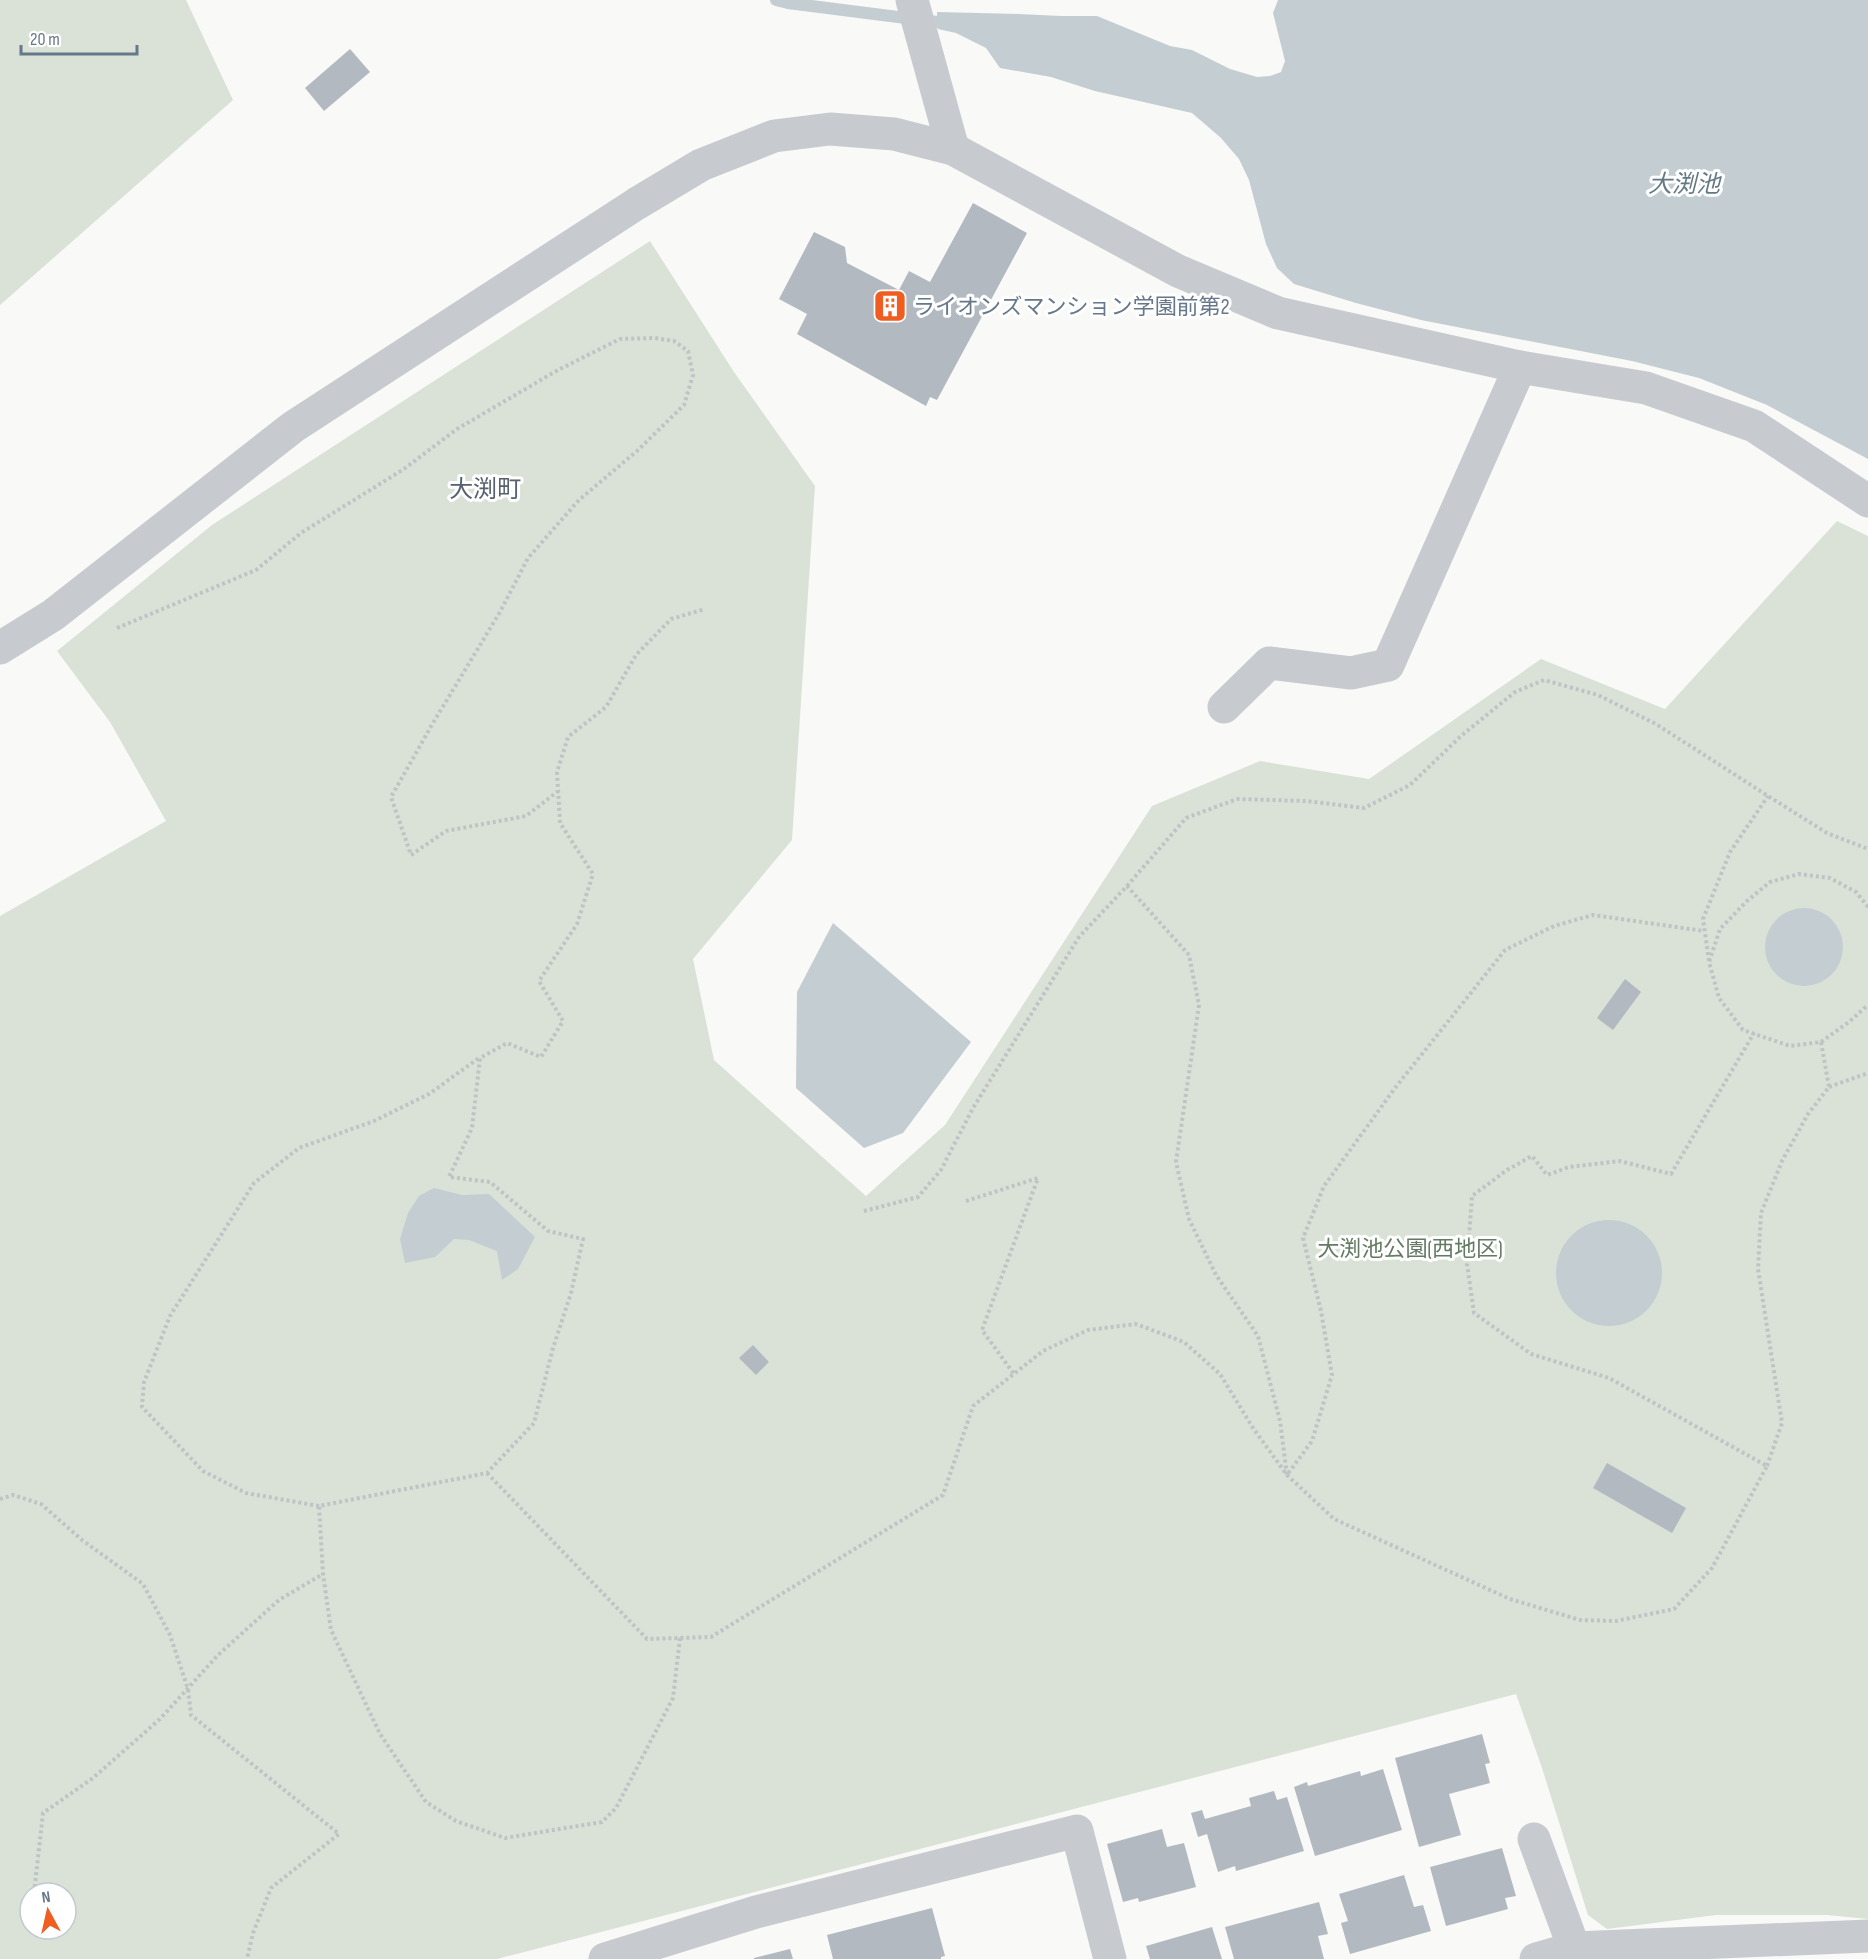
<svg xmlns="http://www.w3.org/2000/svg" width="1868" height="1959" font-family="'Sofia Sans Condensed','Noto Sans JP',sans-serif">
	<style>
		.green { fill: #dae2d7; fill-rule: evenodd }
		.water { fill: #c3cdd2 }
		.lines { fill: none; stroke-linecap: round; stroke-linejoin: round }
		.stream { stroke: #c3cdd2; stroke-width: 12 }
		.building { fill: #b2b9c0 }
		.path { stroke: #c0c3c5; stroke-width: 4; stroke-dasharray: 3 3; stroke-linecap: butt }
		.street { stroke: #c7cbcf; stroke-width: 33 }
		.labels { text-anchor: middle; stroke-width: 6; stroke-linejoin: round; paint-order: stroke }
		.poi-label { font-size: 22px; fill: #66788a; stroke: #fff; text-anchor: start }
		.park-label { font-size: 22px; fill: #657a62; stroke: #fff }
		.water-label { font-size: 24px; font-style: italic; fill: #637984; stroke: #fff }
		.neighbourhood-label { font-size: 24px; fill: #55616e; stroke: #fff }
	</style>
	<rect width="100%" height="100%" fill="#f9f9f7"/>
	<g class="green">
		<polygon points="0,0 186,0 233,100 0,305"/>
		<path d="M650 241 734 372 815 486 792 840 693 959 714 1060 866 1196 945 1125 1152 806 1260 761 1369 779 1541 659 1665 709 1837 521 1868 536V1919L1827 1915H1716L1607 1929 1588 1915 1542 1768 1516 1694 497 1959H0V916L166 821 110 722 57 651 212 525ZM30 1893H66V1929H30Z"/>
	</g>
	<g class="water">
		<polygon points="1278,0 1868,0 1868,459 1767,405 1699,378 1632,361 1421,320 1356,303 1294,284 1277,268 1266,244 1249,180 1239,159 1221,138 1192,113 1095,91 1051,77 1000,68 986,48 956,33 938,29 937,12 1018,14 1061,16 1097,16 1170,46 1192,50 1230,69 1257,77 1270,76 1281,72 1285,61 1273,13"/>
		<circle cx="1804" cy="947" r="39"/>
		<polygon points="833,923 971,1042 903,1133 864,1148 796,1088 797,992"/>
		<polygon points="434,1188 462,1195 489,1194 535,1237 518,1269 502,1280 497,1251 469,1240 454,1239 435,1257 405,1263 400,1239 408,1213 419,1196"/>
		<circle cx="1609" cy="1273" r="53"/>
	</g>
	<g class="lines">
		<polyline class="stream" points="776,0 788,3 953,24"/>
	</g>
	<g class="building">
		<polygon points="350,49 370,72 324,111 305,88"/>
		<polygon points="973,203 1027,233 937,400 930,397 926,406 797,334 807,314 779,299 814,232 845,247 847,263 899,290 909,271 930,282"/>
		<polygon points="1625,979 1641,992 1613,1030 1597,1018"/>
		<polygon points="753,1345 769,1362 756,1375 739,1358"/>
		<polygon points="1607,1463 1686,1508 1672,1533 1593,1488"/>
		<polygon points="1482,1734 1490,1763 1485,1764 1490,1783 1449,1794 1461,1835 1419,1847 1395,1758"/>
		<polygon points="1383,1769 1402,1830 1315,1856 1294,1787 1307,1782 1308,1786 1360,1771 1361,1776"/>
		<polygon points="1274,1791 1277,1800 1287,1797 1304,1851 1236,1871 1235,1866 1218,1872 1207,1834 1198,1837 1191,1813 1202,1810 1205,1819 1251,1806 1249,1798"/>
		<polygon points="1162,1829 1167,1847 1184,1843 1196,1887 1139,1902 1138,1898 1123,1902 1107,1844"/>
		<polygon points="1502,1848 1516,1896 1505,1898 1508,1909 1446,1926 1430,1867"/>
		<polygon points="1404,1875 1414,1907 1423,1905 1431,1931 1350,1954 1341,1923 1348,1921 1339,1894"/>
		<polygon points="1319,1902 1328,1934 1318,1936 1324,1959 1234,1959 1225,1927"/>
		<polygon points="932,1908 945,1956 941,1957 941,1959 833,1959 827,1935"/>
		<polygon points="1212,1927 1222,1959 1150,1959 1146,1946"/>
		<polygon points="790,1949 793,1959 754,1959 754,1958"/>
	</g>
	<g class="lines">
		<g class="path">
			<polyline points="117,628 256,570 301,533 404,469 457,429 558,370 620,339 655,338 674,341 688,351 693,375 684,405 637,451 579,500 528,558 500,612 433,723 391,797 411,855 446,831 526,816 557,792"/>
			<polyline points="1127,886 1186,818 1237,799 1306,801 1364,808 1410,785 1461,736 1515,692 1544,680 1598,695 1656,724 1768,796 1827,833 1868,849"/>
			<polyline points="1868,907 1856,892 1830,878 1799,874 1770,882 1747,901 1720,929 1709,962 1719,998 1743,1030 1790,1046 1821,1042 1849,1022 1868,1005"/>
			<polyline points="1709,961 1703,919 1730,852 1768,796"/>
			<polyline points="1829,1087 1868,1073"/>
			<polyline points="966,1201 1038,1178 982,1330 1014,1374"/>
			<polyline points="864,1211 918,1197 941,1170 973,1108 1079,937 1127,886 1189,955 1199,1005 1176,1162 1189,1219 1216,1275 1258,1336 1280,1421 1287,1475 1312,1441 1332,1375 1321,1311 1303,1238 1324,1186 1395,1088 1505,950 1554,926 1593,915 1704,931"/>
			<polyline points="1767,1466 1782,1423 1758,1269 1761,1213 1782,1161 1808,1114 1829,1087 1821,1042"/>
			<polyline points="487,1473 647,1639 711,1637 943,1495 973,1406 1043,1351 1088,1330 1136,1324 1184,1342 1220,1374 1253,1428 1287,1475 1334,1519 1510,1599 1580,1620 1616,1621 1674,1609 1712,1568 1767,1466 1609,1378 1531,1354 1474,1313 1467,1264 1472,1196 1507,1170 1532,1156 1547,1175 1569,1167 1620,1161 1671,1174 1754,1033"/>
			<polyline points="0,1499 13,1495 41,1504 82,1540 143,1584 170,1635 188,1689 191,1715 339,1834 271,1888 253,1933 247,1959"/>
			<polyline points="319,1506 246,1493 203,1471 142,1407 144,1382 170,1316 254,1183 299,1148 374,1121 429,1094 479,1058"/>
			<polyline points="680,1638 673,1698 616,1808 602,1822 505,1838 456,1821 426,1802 380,1734 331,1630 323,1574 319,1506 487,1473 534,1423 553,1348 571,1293 583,1239 548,1231 490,1182 449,1177 472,1128 480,1058 507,1043 541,1057 563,1021 539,981 577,924 593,874 560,823 557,772 568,737 606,707 636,655 671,619 705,609"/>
			<polyline points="34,1893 43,1813 93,1778 160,1719 218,1655 279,1600 323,1574"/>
		</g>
		<g class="street">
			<polyline points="912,0 953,149"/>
			<polyline points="0,648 53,615 293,427 636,204 701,165 774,136 830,129 894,134 953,149 1178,271 1278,313 1520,367 1646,388 1754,426 1868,501"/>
			<polyline points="1224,707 1269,663 1351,673 1388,665 1520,367"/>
			<polyline points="1534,1839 1578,1959"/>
			<polyline points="605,1959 756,1912 1077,1831 1110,1959"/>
			<polyline points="1536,1959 1574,1948 1868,1936"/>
		</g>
	</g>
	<defs>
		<g id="building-square" transform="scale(1.725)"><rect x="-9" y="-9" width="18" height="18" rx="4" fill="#ef5d21" stroke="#fff"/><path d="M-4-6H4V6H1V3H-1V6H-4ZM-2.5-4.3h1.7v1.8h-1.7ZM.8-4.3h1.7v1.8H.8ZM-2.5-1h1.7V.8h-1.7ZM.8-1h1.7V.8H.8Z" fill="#fff"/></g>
	</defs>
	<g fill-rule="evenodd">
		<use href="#building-square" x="890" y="306"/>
	</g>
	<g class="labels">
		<g class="poi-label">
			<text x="913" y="314">ライオンズマンション学園前第2</text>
		</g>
		<g class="park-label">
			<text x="1410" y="1256">大渕池公園(西地区)</text>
		</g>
		<g class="water-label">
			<text x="1684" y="192">大渕池</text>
		</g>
		<g class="neighbourhood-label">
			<text x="485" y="497">大渕町</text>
		</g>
	</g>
	<g transform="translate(48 1911) rotate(352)"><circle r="28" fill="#ffffff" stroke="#c2c9d0" stroke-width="1.5"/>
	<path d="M0-4.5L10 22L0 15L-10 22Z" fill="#ef5d21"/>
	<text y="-9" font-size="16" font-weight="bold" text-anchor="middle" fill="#66788a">N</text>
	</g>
	<path d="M21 45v9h116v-9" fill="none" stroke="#66788a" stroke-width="3"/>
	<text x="30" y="45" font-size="18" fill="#66788a" stroke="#ffffff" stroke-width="4.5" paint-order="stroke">20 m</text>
</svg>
